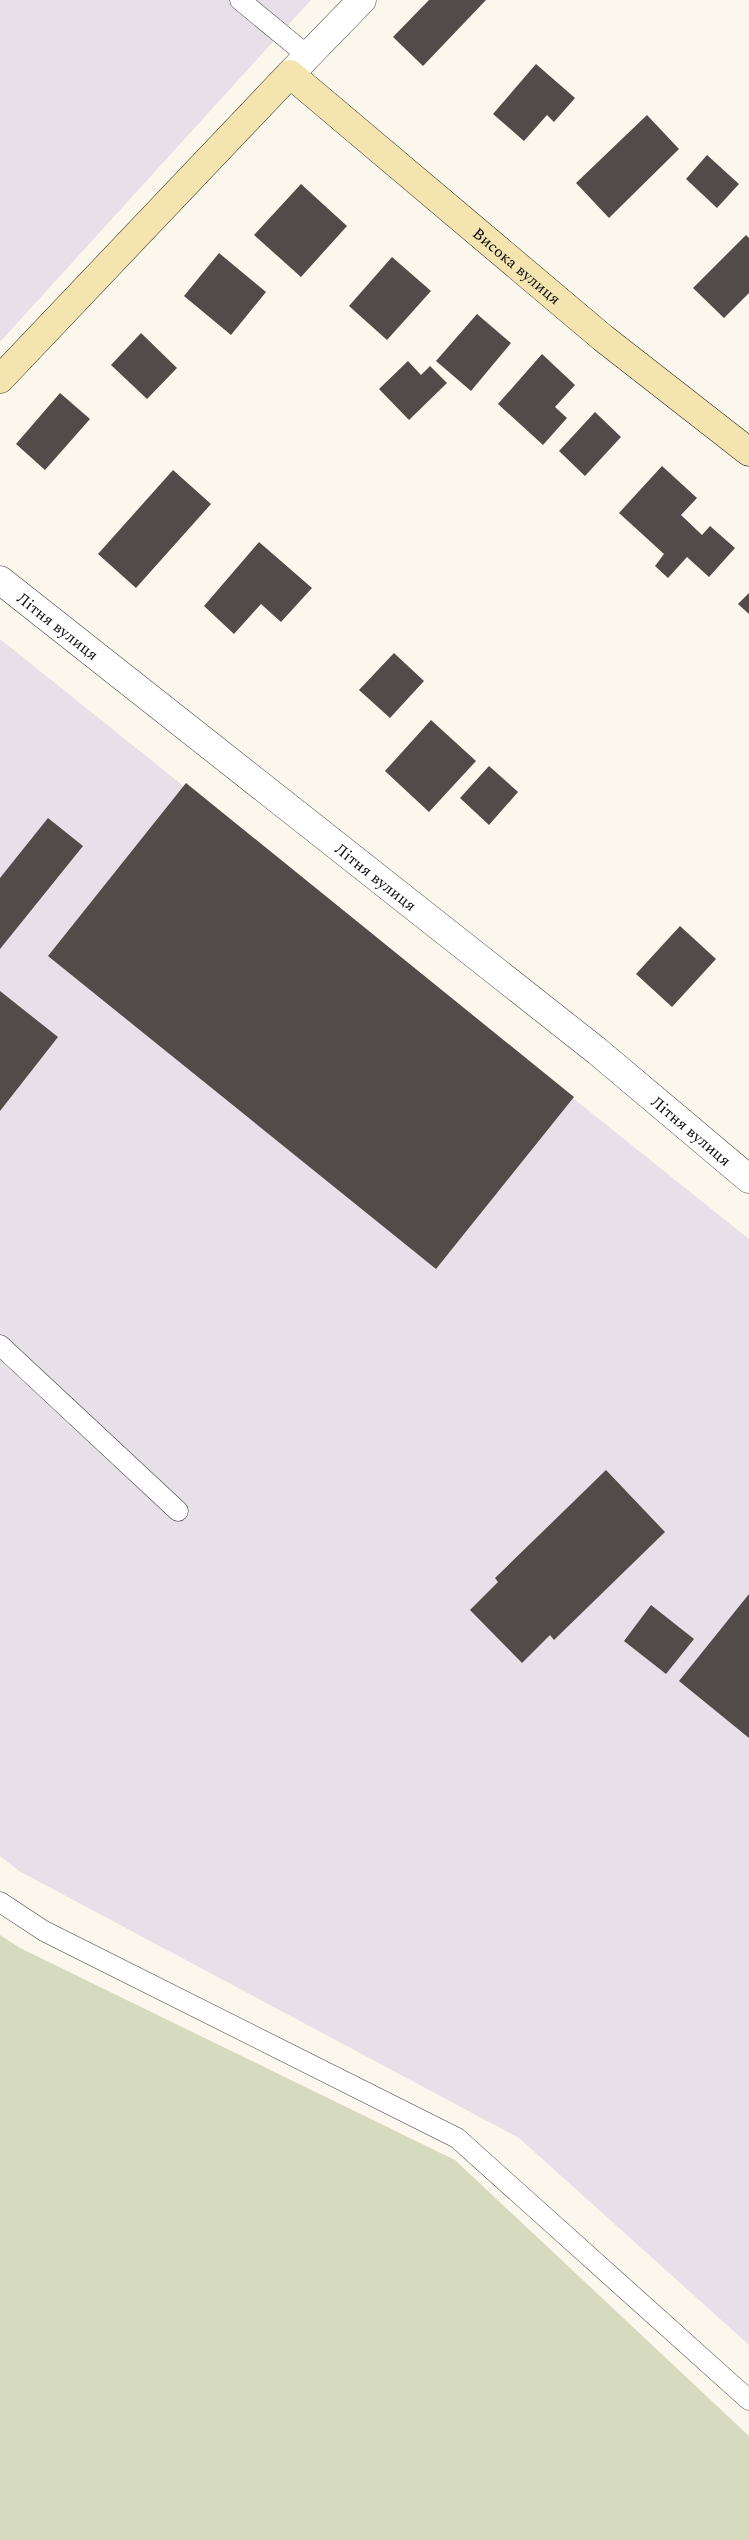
<svg xmlns="http://www.w3.org/2000/svg" width="749" height="2540" font-family="Spectral,serif">
	<style>
		.industrial { fill: #e7e0e9 }
		.cemetery { fill: #d6dbc0 }
		.building { fill: #524b49 }
		.lines { fill: none; stroke-linecap: round; stroke-linejoin: round }
		.lane-casing { stroke: #3e3e3e; stroke-width: 21 }
		.street-casing { stroke: #3e3e3e; stroke-width: 29 }
		.secondary-casing { stroke: #2d2d2d; stroke-width: 29 }
		.lane { stroke: #fff; stroke-width: 20 }
		.street { stroke: #fff; stroke-width: 28 }
		.secondary { stroke: #f4e4af; stroke-width: 28 }
		.labels { text-anchor: middle; stroke-width: 5; stroke-linejoin: round; paint-order: stroke }
		.street-label { font-size: 16px; fill: #0b0b0b; stroke: #fff }
	</style>
	<rect width="100%" height="100%" fill="#fcf7ec"/>
	<g class="industrial">
		<polygon points="0,0 311,0 0,342"/>
		<polygon points="0,639 749,1239 749,2345 519,2138 19,1871 0,1856"/>
	</g>
	<polygon class="cemetery" points="0,1935 20,1948 455,2160 749,2436 749,2540 0,2540"/>
	<g class="building">
		<polygon points="429,0 486,0 423,66 393,37"/>
		<polygon points="536,64 575,98 554,122 547,115 524,141 493,114"/>
		<polygon points="647,115 679,149 609,218 576,183"/>
		<polygon points="707,155 739,184 717,208 686,179"/>
		<polygon points="301,184 347,226 301,277 254,235"/>
		<polygon points="746,235 749,238 749,293 724,318 693,288"/>
		<polygon points="219,253 266,292 231,335 184,296"/>
		<polygon points="392,257 431,291 387,340 349,306"/>
		<polygon points="477,314 511,343 471,391 436,361"/>
		<polygon points="141,333 177,368 147,399 111,365"/>
		<polygon points="542,354 575,385 555,407 567,418 543,445 498,404"/>
		<polygon points="408,361 421,375 430,366 447,383 409,420 379,389"/>
		<polygon points="60,393 90,419 45,470 16,444"/>
		<polygon points="595,412 621,437 585,476 559,451"/>
		<polygon points="662,466 697,498 681,515 702,535 710,526 735,548 709,577 687,557 668,578 655,566 664,554 619,513"/>
		<polygon points="173,470 211,504 136,588 98,554"/>
		<polygon points="259,542 312,588 281,622 261,604 234,634 204,606"/>
		<polygon points="749,593 749,614 738,604"/>
		<polygon points="394,653 424,681 390,718 359,690"/>
		<polygon points="431,720 476,761 429,812 385,771"/>
		<polygon points="489,766 518,792 489,825 460,798"/>
		<polygon points="186,783 574,1097 436,1269 48,956"/>
		<polygon points="48,818 83,846 0,949 0,878"/>
		<polygon points="680,926 716,959 672,1007 636,974"/>
		<polygon points="0,991 58,1037 0,1111"/>
		<polygon points="606,1470 665,1532 554,1640 550,1635 522,1663 470,1610 498,1582 495,1578"/>
		<polygon points="749,1594 749,1738 679,1681"/>
		<polygon points="651,1605 694,1639 666,1674 624,1641"/>
	</g>
	<g class="lines">
		<g class="lane-casing">
			<g id="lane">
				<polyline points="240,0 308,56"/>
				<polyline points="0,1345 178,1511"/>
				<polyline points="0,1902 44,1931 457,2138 749,2400"/>
			</g>
		</g>
		<g class="street-casing">
			<g id="street">
				<polyline points="290,74 362,0"/>
				<path id="s1" d="M0 580 597 1051 749 1179"/>
			</g>
		</g>
		<g class="secondary-casing">
			<g id="secondary">
				<path id="s2" d="M0 379 290 74 603 338 749 452"/>
			</g>
		</g>
		<use href="#lane" class="lane"/>
		<use href="#street" class="street"/>
		<use href="#secondary" class="secondary"/>
	</g>
	<g class="labels">
		<g class="street-label">
			<text dy="6" stroke="none"><textPath href="#s2" startOffset="718">Висока вулиця</textPath></text>
			<text dy="6" stroke="none"><textPath href="#s1" startOffset="74">Літня вулиця</textPath></text>
			<text dy="6" stroke="none"><textPath href="#s1" startOffset="479">Літня вулиця</textPath></text>
			<text dy="6" stroke="none"><textPath href="#s1" startOffset="884">Літня вулиця</textPath></text>
		</g>
	</g>
</svg>
